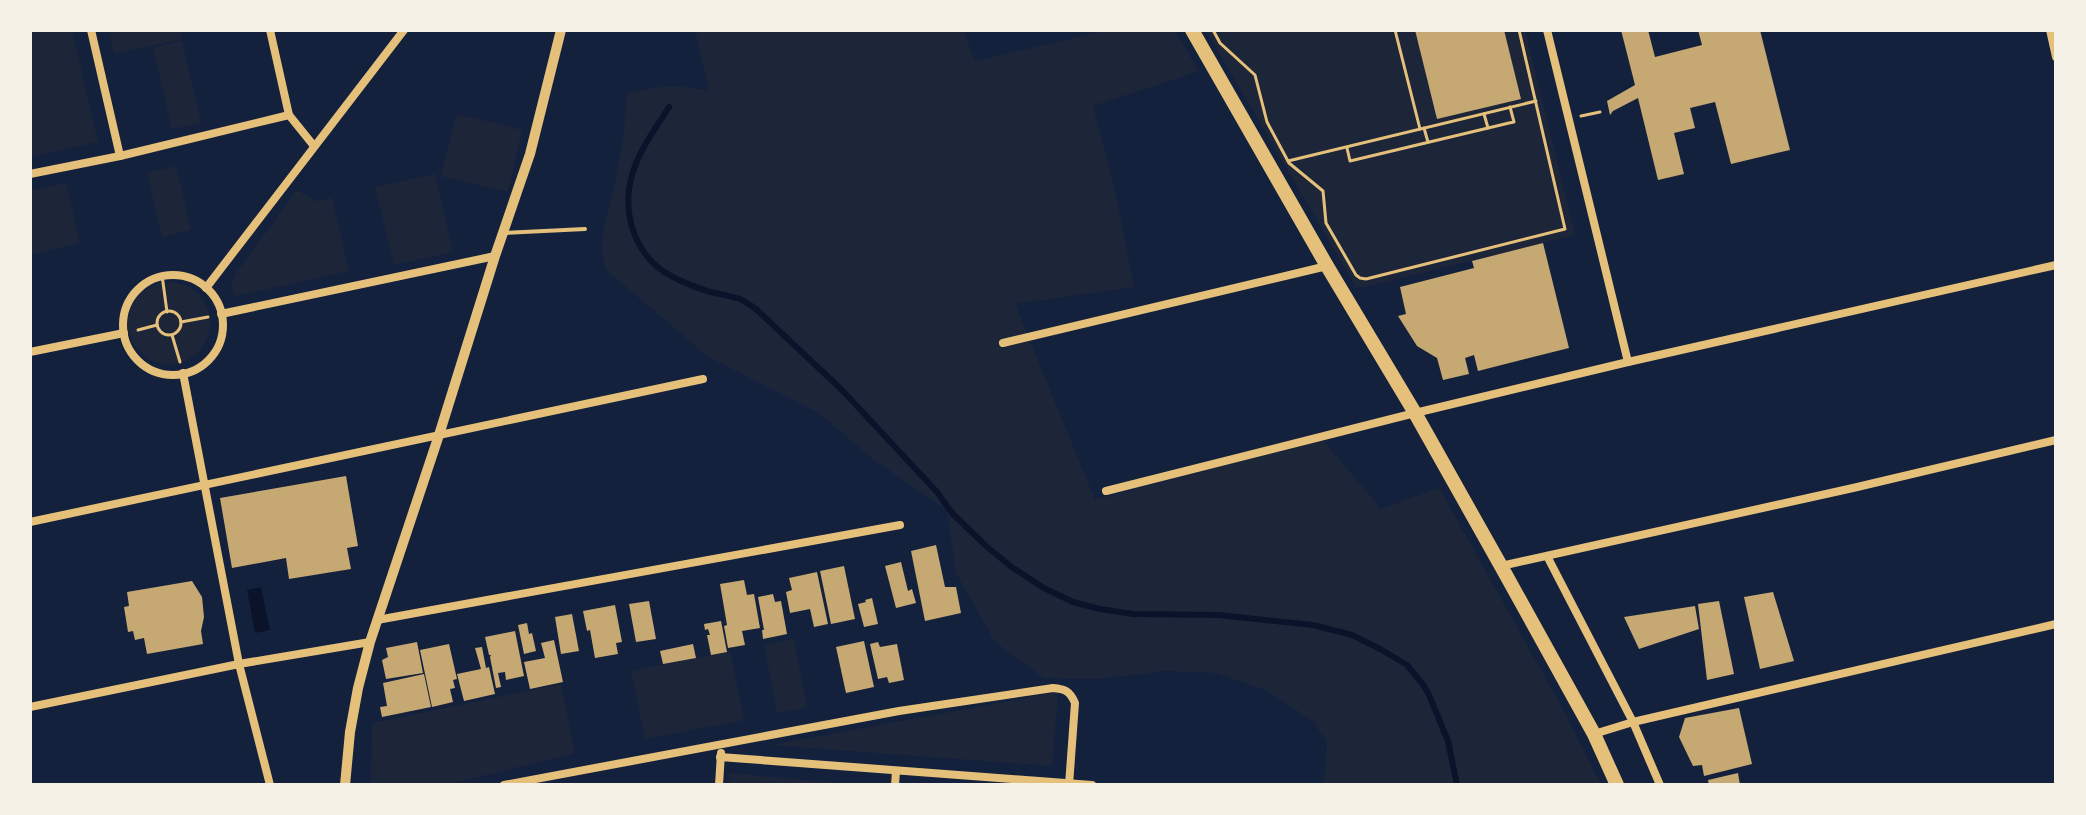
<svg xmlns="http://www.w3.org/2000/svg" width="2086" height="815" font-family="Roboto,sans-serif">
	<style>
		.green { fill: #1d2539 }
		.water { fill: #0b132b }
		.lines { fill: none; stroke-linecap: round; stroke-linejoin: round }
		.stream { stroke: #0b132b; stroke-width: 6 }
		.building { fill: #c6a872 }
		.path { stroke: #e5c07b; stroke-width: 3 }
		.service { stroke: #e5c07b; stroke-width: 4 }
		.minor { stroke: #e5c07b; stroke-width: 8 }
		.tertiary { stroke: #e5c07b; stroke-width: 10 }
		.primary { stroke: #e5c07b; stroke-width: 14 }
	</style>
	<rect width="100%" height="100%" fill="#14213d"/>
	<g class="green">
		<polygon points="30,30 72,30 98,142 30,157"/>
		<polygon points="109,30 180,30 182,39 114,54"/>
		<path d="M695 30H963L975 61 1108 30H1174L1199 71 1093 106 1114 186 1134 287 1015 304 1095 500 1322 439 1381 509 1439 488 1564 711 1601 785H1324L1327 743 1313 721 1266 690 1216 673 1166 671 1097 679 1044 678 995 642 956 573 947 510 874 460 819 413 710 358 606 270C597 239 608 213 615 183 621 154 626 125 626 96L630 93C664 85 675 84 709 91Z"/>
		<polygon points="1206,30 1525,30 1575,235 1364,287 1356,287"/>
		<polygon points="182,41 201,123 172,129 153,48"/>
		<polygon points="456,114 522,130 508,192 441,176"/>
		<polygon points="176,166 191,230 162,237 147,173"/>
		<polygon points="435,174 453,252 394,265 375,187"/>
		<polygon points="66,183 80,243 30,255 30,191"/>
		<polygon points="297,190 315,201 332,198 349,271 236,296 231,287 236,273"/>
		<circle cx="169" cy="323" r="41"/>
		<polygon points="794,639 807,707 777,713 764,645"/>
		<polygon points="730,651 744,720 645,739 631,671"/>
		<polygon points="561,684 575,753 445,785 371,785 372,723"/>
		<polygon points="1058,692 1052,766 771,745"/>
		<polygon points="729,773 861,785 728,785"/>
	</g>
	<polygon class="water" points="261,587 270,630 255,633 247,590"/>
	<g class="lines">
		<path class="stream" d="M669 107C656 128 640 149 633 172 620 213 635 259 675 278 686 284 698 288 710 292 720 294 731 296 740 299 746 302 751 306 756 309L842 390 937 492 952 513 986 546 1013 568 1044 588 1073 602 1100 609 1133 614 1218 615 1313 625 1352 635 1382 650 1407 665 1424 686 1429 695 1448 741 1457 785"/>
	</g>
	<g class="building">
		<polygon points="1415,30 1504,30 1521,99 1437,119"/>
		<polygon points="1621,30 1648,30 1655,57 1702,45 1698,30 1760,30 1790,150 1731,164 1715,102 1690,108 1695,128 1674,133 1684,174 1658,180 1638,98 1613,111 1610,115 1607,101 1635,85"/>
		<polygon points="1543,243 1569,348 1478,371 1474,355 1465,358 1469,374 1443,380 1437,358 1417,346 1398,316 1406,314 1400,287 1474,268 1472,261"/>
		<polygon points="346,476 358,546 347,548 351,569 289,579 286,558 232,568 220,498"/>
		<polygon points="936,545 945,587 956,587 961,613 925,621 911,551"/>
		<polygon points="901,562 908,591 912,589 916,603 896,608 885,566"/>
		<polygon points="844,566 855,619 831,624 820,571"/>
		<polygon points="817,572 828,624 814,627 810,609 790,613 786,592 792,590 789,578"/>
		<polygon points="744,580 747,595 754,594 760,628 742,631 745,645 728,648 724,626 727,625 720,584"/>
		<polygon points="192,581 202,597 204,617 201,631 203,644 147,654 144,638 135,640 133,631 128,632 124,607 129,606 127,592"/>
		<polygon points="1773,592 1794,661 1760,669 1744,597"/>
		<polygon points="773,594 775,602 781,601 787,634 763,639 762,630 764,630 758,597"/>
		<polygon points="872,598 878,624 864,627 858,604 866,602 865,600"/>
		<polygon points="649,601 656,639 636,642 629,604"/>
		<polygon points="1719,601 1734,674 1707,680 1698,604"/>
		<polygon points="615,605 622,642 616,643 618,654 595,658 590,630 587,631 583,611"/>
		<polygon points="1695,606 1699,629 1639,649 1624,617"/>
		<polygon points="572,614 579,651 561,654 555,617"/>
		<polygon points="721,621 727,652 711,655 707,635 710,635 708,629 705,630 704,624"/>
		<polygon points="527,623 529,634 532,633 536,651 524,654 518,625"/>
		<polygon points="515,631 524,676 506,680 505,672 498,673 501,687 496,688 490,657 491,655 489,655 485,637"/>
		<polygon points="554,640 563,682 530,689 524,662 545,658 541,643"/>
		<polygon points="864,641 874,687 846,693 836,647"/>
		<polygon points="417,642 423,673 386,679 382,660 388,657 386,648"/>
		<polygon points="878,642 880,647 897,644 904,680 889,683 887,677 878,679 870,644"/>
		<polygon points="449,644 457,679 453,680 455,688 450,689 453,702 432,707 420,650"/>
		<polygon points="693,644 696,658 663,664 660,651"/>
		<polygon points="482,647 486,668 489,667 495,694 464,701 457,674 481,669 475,648"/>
		<polygon points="424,674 431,707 382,717 380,707 387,706 383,683"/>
		<polygon points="1739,708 1752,764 1704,776 1702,765 1693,766 1679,737 1685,718"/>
		<polygon points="1738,773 1740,785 1709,785 1708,780"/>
	</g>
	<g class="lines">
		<g class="path">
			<polyline points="1213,30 1220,43 1255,75 1267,122 1289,163 1323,191 1326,223 1356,275 1360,278 1366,279 1565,229 1519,30"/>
			<polyline points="1395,30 1420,129"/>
			<polyline points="1484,114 1488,128"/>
			<polyline points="1581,116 1600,112"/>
			<polyline points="1424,128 1428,142"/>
			<polyline points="1347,148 1350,161 1509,123 1514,122 1510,107"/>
			<polyline points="1288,161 1536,101"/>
			<polyline points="162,275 167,312"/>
			<circle cx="169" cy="323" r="12"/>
			<polyline points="181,322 208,317"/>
			<polyline points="138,330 157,325"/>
			<polyline points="172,335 180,362"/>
		</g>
		<polyline class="service" points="505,233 585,229"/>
		<g class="minor">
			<polyline points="91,30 120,156"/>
			<polyline points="270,30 289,115 314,146"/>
			<polyline points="1547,30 1628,362"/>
			<polyline points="2050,30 2056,57"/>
			<polyline points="30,174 120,156 289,115"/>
			<circle cx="173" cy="325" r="50"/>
			<polyline points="206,288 404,30"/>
			<polyline points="221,314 495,256"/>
			<polyline points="1003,343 1327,266"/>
			<polyline points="30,352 124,333"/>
			<polyline points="183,373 239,664 270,785"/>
			<polyline points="1106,491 1415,413 1628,362 2056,265"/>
			<polyline points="30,522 703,379"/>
			<polyline points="1547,556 1633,722 1660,785"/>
			<polyline points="1501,566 1853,488 2056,440"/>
			<polyline points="377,620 900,525"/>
			<polyline points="30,707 239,664 370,642"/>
			<polyline points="1594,734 1633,722 2056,624"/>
			<polyline points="720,757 1092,785"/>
			<path d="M504 785 899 711 1053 688C1065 689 1070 691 1075 703L1069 785"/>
			<polyline points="719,785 721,753"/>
			<polyline points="895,785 896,771"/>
		</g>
		<polyline class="tertiary" points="345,785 350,732 358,688 370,642 439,435 495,256 530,154 561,30"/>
		<polyline class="primary" points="1192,30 1327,266 1415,413 1501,566 1594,734 1617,785"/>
	</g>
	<rect width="2086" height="815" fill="none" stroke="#f6f1e7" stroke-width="64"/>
</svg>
